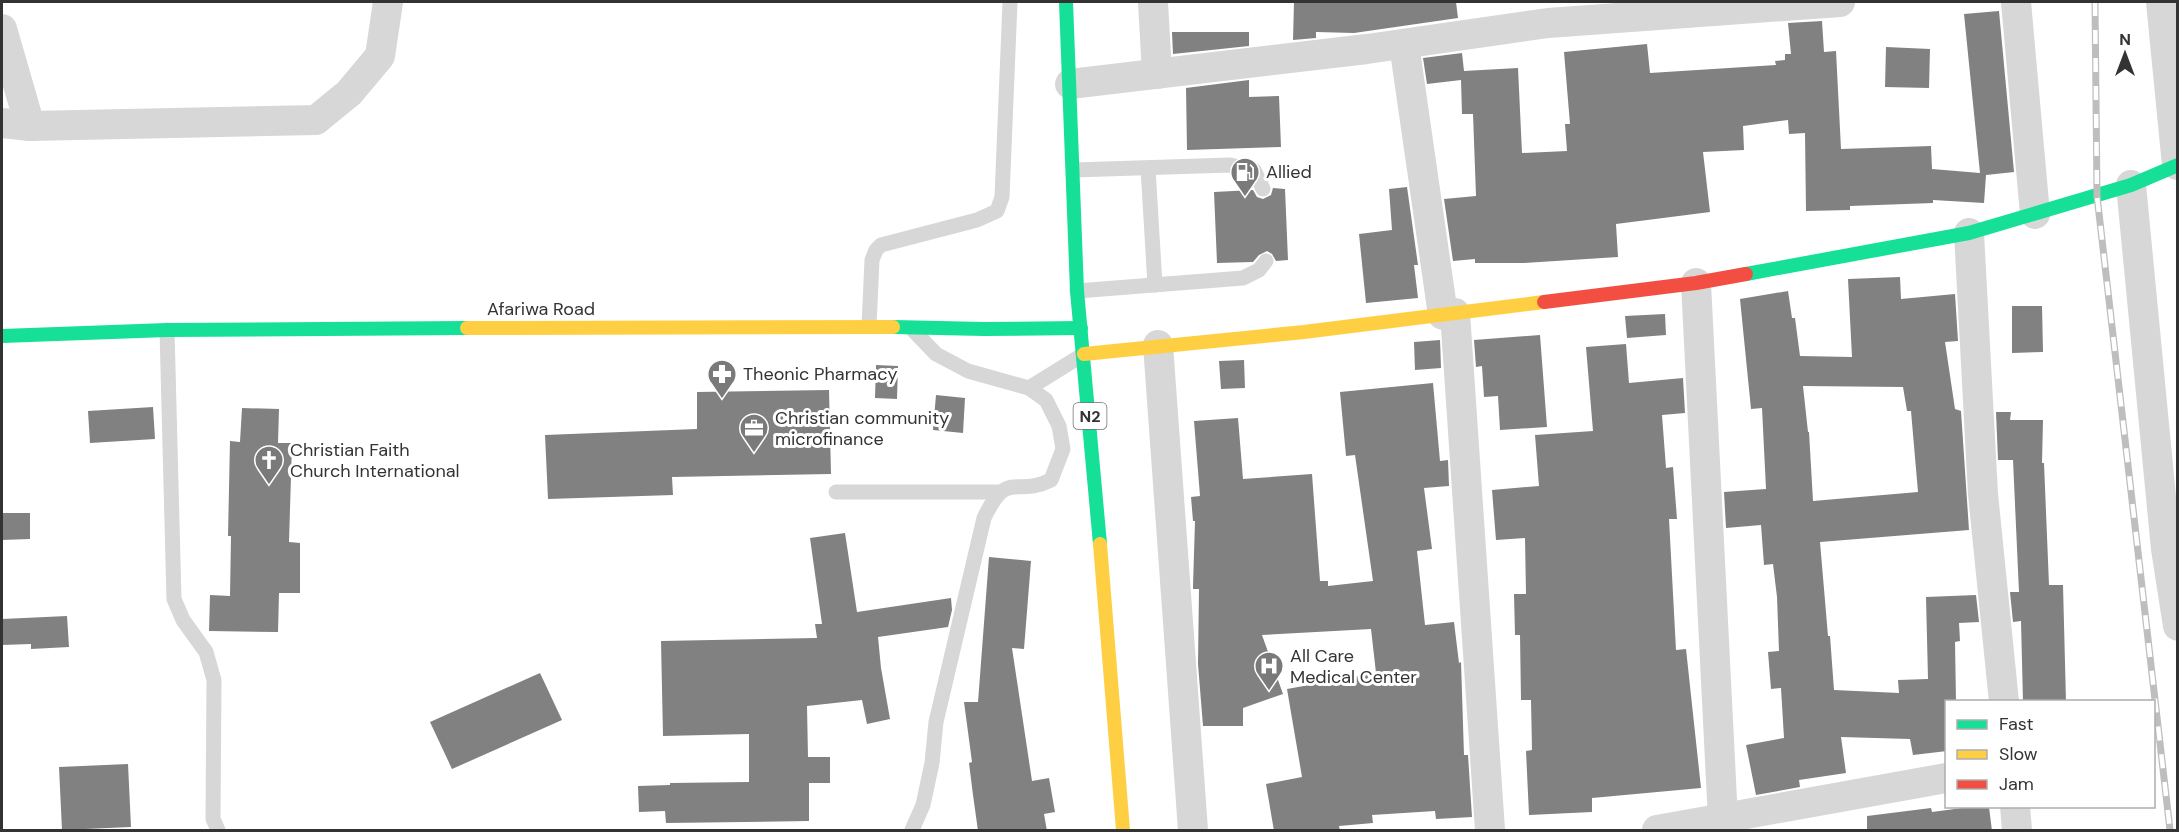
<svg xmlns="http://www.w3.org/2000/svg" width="2179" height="832" font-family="'DM Sans',sans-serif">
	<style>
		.building { fill: #818181; fill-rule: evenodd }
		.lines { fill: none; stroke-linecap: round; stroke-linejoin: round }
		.lane { stroke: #d7d7d7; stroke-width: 15 }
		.street { stroke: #d7d7d7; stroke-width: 30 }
		.fast { stroke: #16e098; stroke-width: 14 }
		.slow { stroke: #ffcf43; stroke-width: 14 }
		.jam { stroke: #f24e42; stroke-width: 14 }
		.rail-casing { stroke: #bebebe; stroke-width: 7 }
		.rail { stroke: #fff; stroke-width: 4.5; stroke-dasharray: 14; stroke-linecap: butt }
		.labels { text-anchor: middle; stroke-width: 6; stroke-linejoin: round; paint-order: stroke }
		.shield { fill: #fff; stroke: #707070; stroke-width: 1.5 }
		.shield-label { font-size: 16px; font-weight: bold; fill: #333 }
		.poi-label { font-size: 18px; fill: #333; stroke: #fff; text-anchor: start }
		.street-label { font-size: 18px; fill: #333; stroke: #fff }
	</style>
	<rect width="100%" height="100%" fill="#fff"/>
	<g class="building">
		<polygon points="1294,2 1456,2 1458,18 1354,33 1316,32 1316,38 1293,40"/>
		<polygon points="1999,11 2014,172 1986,175 1984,203 1933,200 1933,203 1850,206 1850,210 1806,211 1805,133 1789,134 1788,120 1743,126 1744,150 1703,152 1710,212 1616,224 1618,257 1524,263 1475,263 1475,259 1453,261 1444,199 1476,196 1473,114 1462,114 1461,80 1427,84 1423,58 1462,53 1464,71 1518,68 1522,153 1567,151 1565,124 1570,124 1564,52 1647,44 1650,73 1776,65 1775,61 1785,60 1785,54 1791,54 1788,23 1822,21 1824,52 1836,51 1841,149 1931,146 1932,169 1980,173 1964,14"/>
		<polygon points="1172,32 1249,32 1249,46 1173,54"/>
		<polygon points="1886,47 1930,49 1929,88 1885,87"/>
		<polygon points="1249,80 1249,97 1279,96 1281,147 1187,150 1186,88"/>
		<polygon points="1407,187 1418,265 1414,265 1418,298 1366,303 1359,234 1392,230 1389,189"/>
		<polygon points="1273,188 1285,189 1288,260 1276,261 1272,254 1267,251 1259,255 1253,262 1217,263 1214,192 1253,190 1257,197 1263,199 1271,195"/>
		<path d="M1900 277 1901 299 1955 294 1958 341 1945 342 1955 409 1961 411 1969 530 1820 542 1828 636H1830L1834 690 1899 693 1898 680 1928 679 1926 597 1976 595 1979 622 1959 623 1960 641 1955 642 1956 702H1947V751L1913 755 1910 739 1841 737 1846 773 1799 780 1800 787 1756 795 1746 745 1784 738 1781 688 1771 689 1768 652 1779 651 1777 597 1773 564 1764 565 1761 525 1726 528 1724 492 1766 489 1762 408 1751 409 1740 299 1788 291 1792 318H1795L1800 356 1852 357 1848 279ZM1803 386 1903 387 1907 411H1911L1918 492 1813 501 1809 432H1808Z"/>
		<polygon points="2012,306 2042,306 2043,352 2012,353"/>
		<polygon points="1665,314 1666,335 1627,338 1625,316"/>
		<polygon points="1540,335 1547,427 1500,430 1498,396 1484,397 1482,366 1476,367 1474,340"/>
		<polygon points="1440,340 1441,368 1415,370 1414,342"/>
		<polygon points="1626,344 1629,383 1683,378 1685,413 1662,415 1666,468 1673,467 1677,519 1669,519 1676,650 1686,649 1701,788 1592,798 1592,812 1529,815 1526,751 1532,750 1531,700 1521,700 1520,635 1515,635 1514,594 1526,594 1525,538 1496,540 1492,490 1539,486 1535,435 1593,431 1586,347"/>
		<polygon points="1244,360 1245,388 1221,389 1219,361"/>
		<polygon points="876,365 898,366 897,399 875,398"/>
		<polygon points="1433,383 1440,461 1448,460 1449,486 1424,488 1432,549 1417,551 1425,625 1454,622 1459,663 1461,662 1464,755 1468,755 1472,817 1436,819 1435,811 1372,815 1373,823 1339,826 1340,831 1274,831 1266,784 1302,777 1287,689 1376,673 1371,629 1262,635 1283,694 1243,708 1243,726 1203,726 1198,664 1199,589 1193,589 1193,586 1195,521 1193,521 1191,497 1200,496 1194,421 1238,418 1243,479 1312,474 1320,581 1328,581 1328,586 1373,581 1355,455 1346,456 1340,392"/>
		<polygon points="829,390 831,474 672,477 673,495 548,499 545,435 697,429 697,392"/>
		<polygon points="936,395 965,398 963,433 933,430"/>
		<polygon points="153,407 155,439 90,443 88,411"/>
		<polygon points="242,408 279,409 278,443 292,443 289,542 300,543 300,593 279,593 278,632 209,631 210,595 230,596 231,536 228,536 230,441 240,442"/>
		<polygon points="1996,412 2011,412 2010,420 2043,420 2042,463 2044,463 2049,585 2063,585 2066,702 2023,702 2021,621 2013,622 2010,592 2019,592 2013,460 1998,460"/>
		<polygon points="2,513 30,513 30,539 2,540"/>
		<polygon points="845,533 857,612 951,598 952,610 948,627 878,637 881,668 890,719 867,724 862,700 807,706 808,757 830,757 830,783 809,783 809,821 666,823 665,811 639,812 638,786 670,785 670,783 749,782 749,734 663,736 661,641 817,638 815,624 822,624 810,538"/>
		<polygon points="989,557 1031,561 1024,649 1012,648 1032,781 1049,778 1055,812 1044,814 1047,831 978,831 973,795 969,763 972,762 964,702 978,702"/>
		<polygon points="67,616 69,647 31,649 31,644 2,645 2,619"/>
		<polygon points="540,673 562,720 452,769 430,722"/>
		<polygon points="128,764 131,827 62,830 59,767"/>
		<polygon points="1970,807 1989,807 1992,831 1867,831 1867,816 1931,808 1932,812"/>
	</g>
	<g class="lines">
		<g class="lane">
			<polyline points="1148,168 1155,285"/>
			<polyline points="1074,170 1230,165 1254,170 1263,189"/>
			<polyline points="1077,291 1243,278 1259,270 1266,261"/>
			<polyline points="869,326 872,260 876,250 881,245 977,220 997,211 1002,197 1010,2"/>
			<polyline points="167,330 174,599 183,620 206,652 214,680 213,819 218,830"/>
			<polyline points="1029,388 1084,354"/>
			<polyline points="836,492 999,492"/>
			<path d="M912 830 923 805 932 763 936 722 984 518C1008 468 1015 498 1051 480L1063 449 1059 426 1046 400 1029 388 968 371 936 354 913 330"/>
		</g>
		<g class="street">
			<polyline points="1153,2 1157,74"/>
			<polyline points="2016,2 2035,214"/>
			<polyline points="2161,2 2177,165"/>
			<polyline points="2,29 30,126"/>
			<polyline points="1404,44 1443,315"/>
			<polyline points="1070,84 1367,49 1548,23 1840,2"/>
			<polyline points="2,123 30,126 316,120 349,93 380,56 388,2"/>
			<polyline points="2131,185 2166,549 2178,626"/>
			<polyline points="1969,233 1983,494 2004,702"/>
			<polyline points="1696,283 1723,820"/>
			<polyline points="1455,313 1490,830"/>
			<polyline points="1158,345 1193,830"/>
			<polyline points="2015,806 2017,830"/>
			<polyline points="1657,830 1946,778"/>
		</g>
		<g class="fast">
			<polyline points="1066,2 1077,291 1100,544"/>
			<polyline points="1746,274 1969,233 2131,185 2178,165"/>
			<polyline points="893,327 984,329 1081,328"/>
			<polyline points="2,336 167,330 467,328"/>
		</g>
		<g class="slow">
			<polyline points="467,328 893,327"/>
			<polyline points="1084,354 1304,332 1544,302"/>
			<polyline points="1100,544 1123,830"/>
		</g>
		<polyline class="jam" points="1544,302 1696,283 1746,274"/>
		<g class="rail-casing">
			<polyline id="rail" points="2095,2 2097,196 2170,830"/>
		</g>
		<use href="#rail" class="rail"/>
	</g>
	<defs>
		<g id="fuel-pin" transform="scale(1.5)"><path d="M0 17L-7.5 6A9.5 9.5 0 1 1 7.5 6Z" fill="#7a7a7a" stroke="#fff"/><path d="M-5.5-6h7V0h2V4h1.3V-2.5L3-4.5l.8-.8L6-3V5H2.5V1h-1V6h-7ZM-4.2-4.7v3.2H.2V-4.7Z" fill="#fff"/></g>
		<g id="pharmacy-pin" transform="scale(1.5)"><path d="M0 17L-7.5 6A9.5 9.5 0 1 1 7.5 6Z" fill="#7a7a7a" stroke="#fff"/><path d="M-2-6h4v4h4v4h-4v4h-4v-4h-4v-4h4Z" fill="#fff"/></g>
		<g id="office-pin" transform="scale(1.5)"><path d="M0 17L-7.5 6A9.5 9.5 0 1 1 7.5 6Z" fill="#7a7a7a" stroke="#fff"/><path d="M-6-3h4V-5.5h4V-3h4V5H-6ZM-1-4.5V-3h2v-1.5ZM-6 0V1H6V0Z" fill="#fff"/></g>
		<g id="church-pin" transform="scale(1.5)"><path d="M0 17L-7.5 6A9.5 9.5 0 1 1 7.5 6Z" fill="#7a7a7a" stroke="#fff"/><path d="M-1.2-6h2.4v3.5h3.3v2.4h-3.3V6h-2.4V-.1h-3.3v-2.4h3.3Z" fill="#fff"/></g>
		<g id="hospital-pin" transform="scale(1.5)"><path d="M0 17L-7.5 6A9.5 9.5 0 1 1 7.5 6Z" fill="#7a7a7a" stroke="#fff"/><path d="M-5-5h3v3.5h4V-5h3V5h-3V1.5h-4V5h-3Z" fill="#fff"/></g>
	</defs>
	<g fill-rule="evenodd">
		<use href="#fuel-pin" x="1245" y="172"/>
		<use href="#pharmacy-pin" x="722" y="374"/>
		<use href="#office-pin" x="754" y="428"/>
		<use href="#church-pin" x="269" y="460"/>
		<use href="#hospital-pin" x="1269" y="666"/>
	</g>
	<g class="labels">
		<rect class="shield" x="1073.5" y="403" width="33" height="26" rx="4.5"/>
		<g class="shield-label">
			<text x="1090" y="422">N2</text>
		</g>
		<g class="poi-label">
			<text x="1266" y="178">Allied</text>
			<text x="743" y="380">Theonic Pharmacy</text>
			<text x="775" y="424">Christian community<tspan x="775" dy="21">microfinance</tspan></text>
			<text x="290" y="456">Christian Faith<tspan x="290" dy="21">Church International</tspan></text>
			<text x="1290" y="662">All Care<tspan x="1290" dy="21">Medical Center</tspan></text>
		</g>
		<g class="street-label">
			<text x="541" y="315">Afariwa Road</text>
		</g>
	</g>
	<rect width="2179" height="832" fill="none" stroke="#333333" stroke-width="6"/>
	<rect x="1945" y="700" width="210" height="108" fill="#ffffff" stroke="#adadad" stroke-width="1.5"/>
	<rect x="1957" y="720" width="30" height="9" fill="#16e098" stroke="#adadad" stroke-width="1.5"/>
	<text x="1999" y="730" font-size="18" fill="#333333">Fast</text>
	<rect x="1957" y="750" width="30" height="9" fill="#ffcf43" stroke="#adadad" stroke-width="1.5"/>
	<text x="1999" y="760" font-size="18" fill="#333333">Slow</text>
	<rect x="1957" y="780" width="30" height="9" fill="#f24e42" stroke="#adadad" stroke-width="1.5"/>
	<text x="1999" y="790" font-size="18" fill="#333333">Jam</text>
	<g transform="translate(2125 54)" stroke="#ffffff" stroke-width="4.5" paint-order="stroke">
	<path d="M0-4.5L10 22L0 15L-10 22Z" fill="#333333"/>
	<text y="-9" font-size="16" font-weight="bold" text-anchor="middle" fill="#333333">N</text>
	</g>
</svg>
